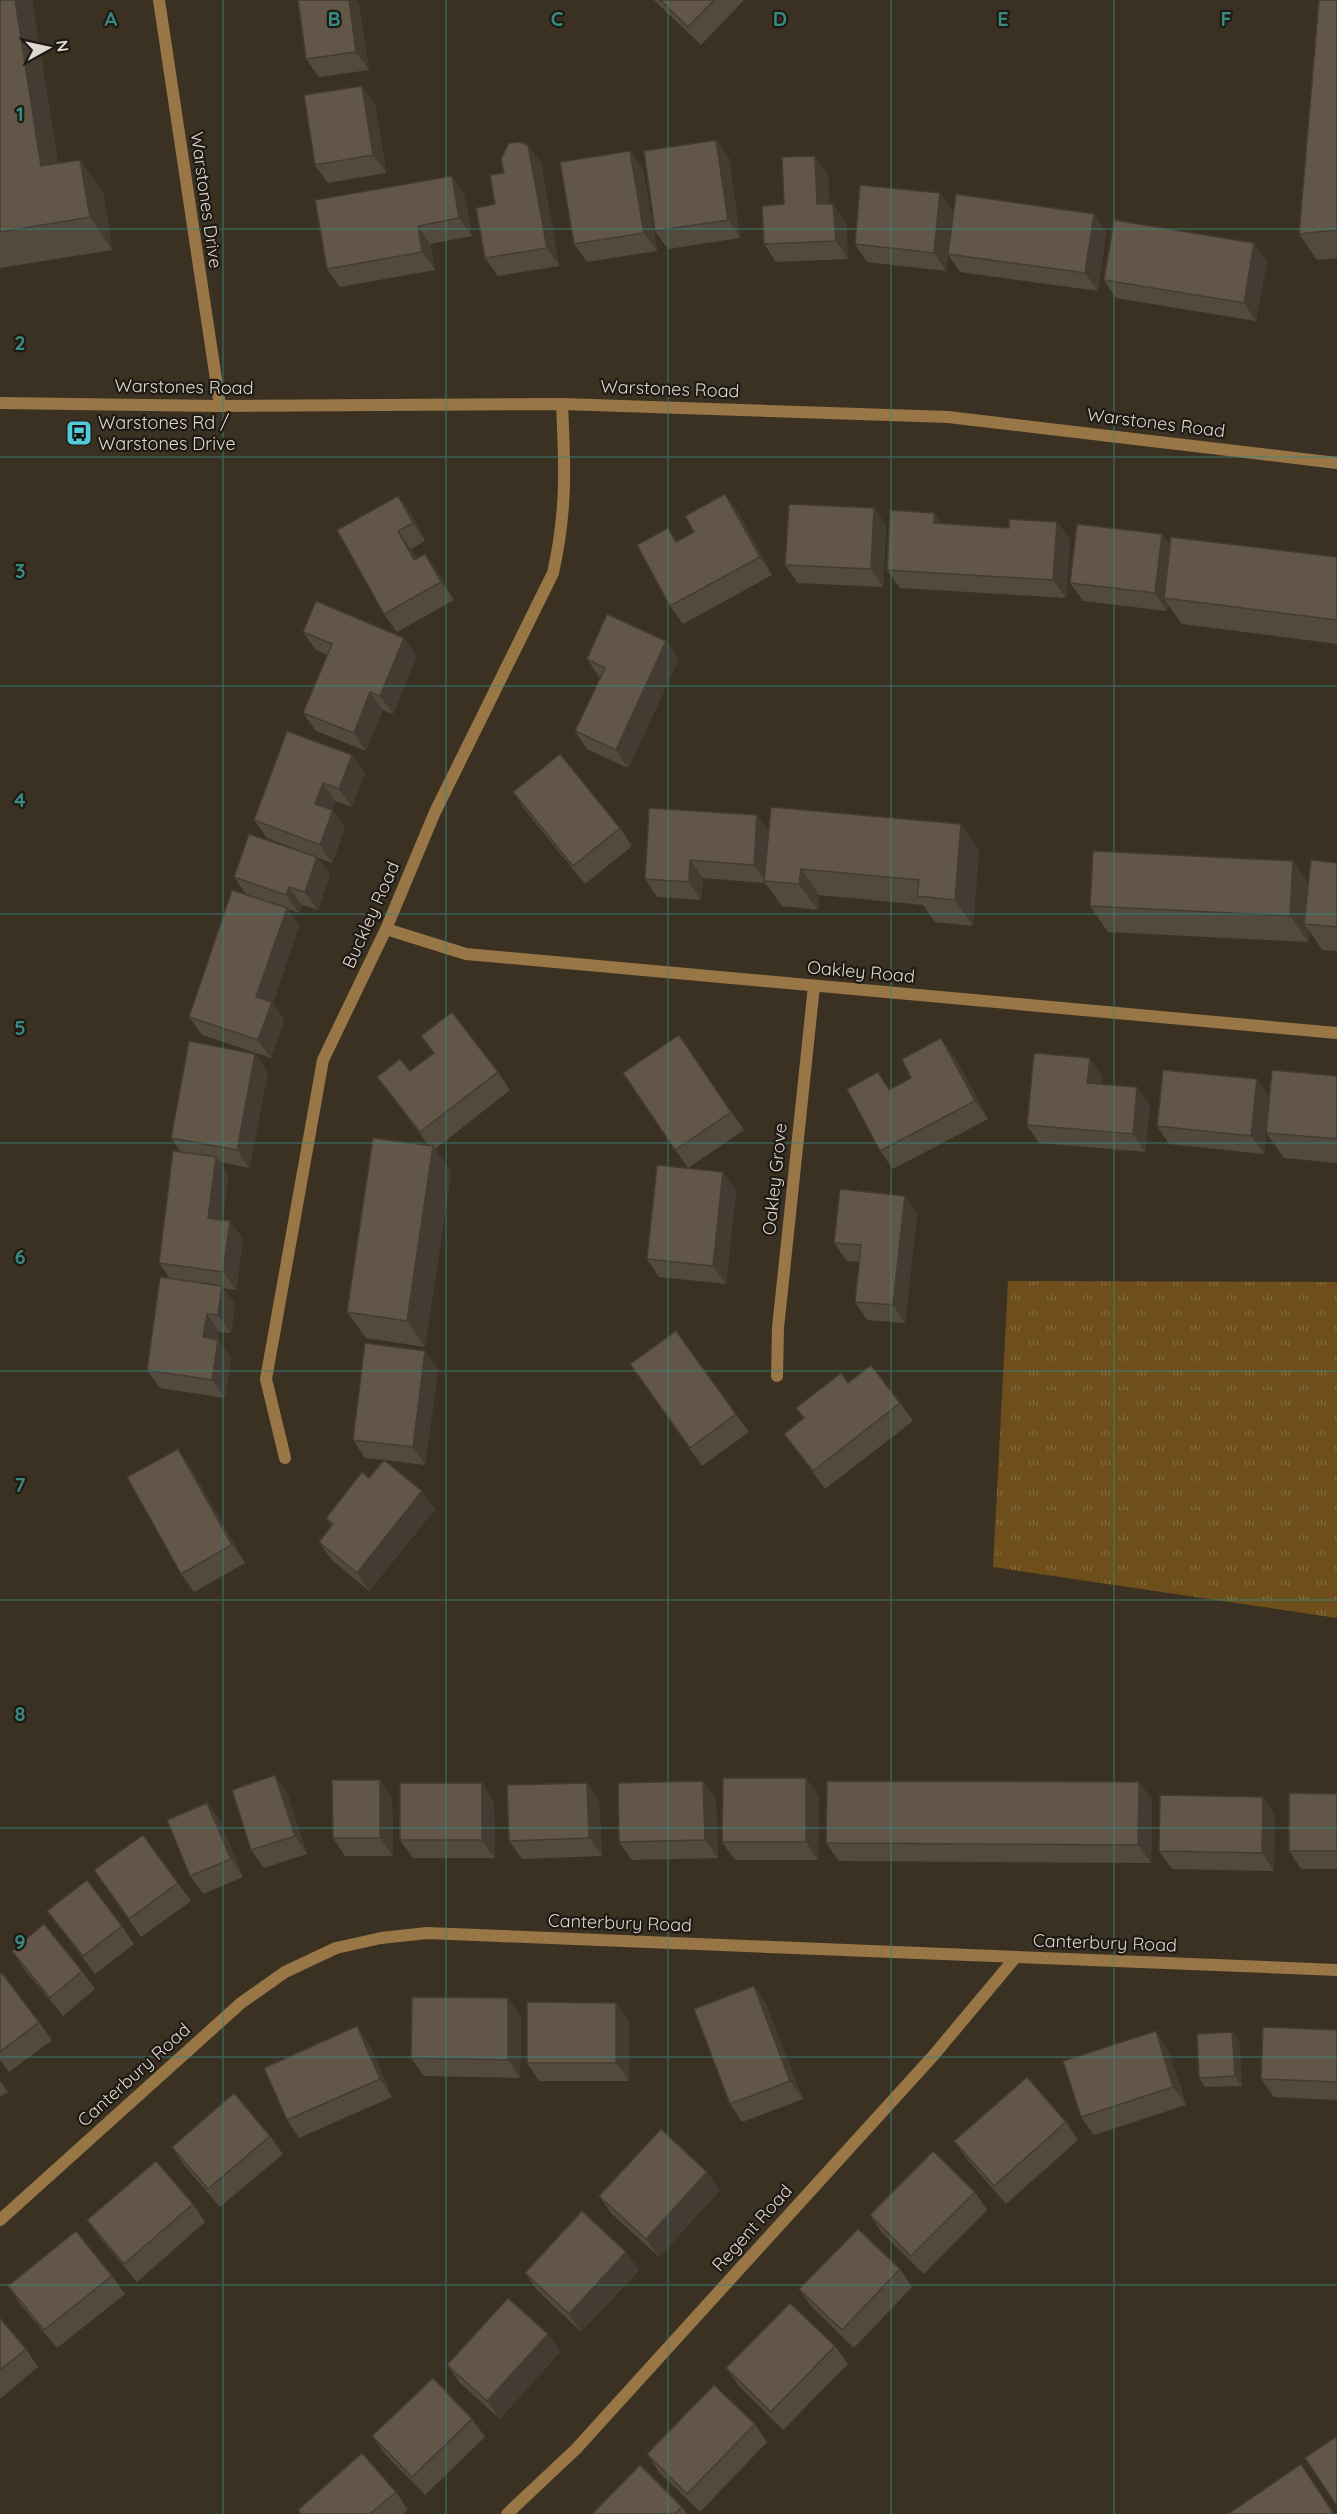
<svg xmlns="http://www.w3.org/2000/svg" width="1337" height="2514" font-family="Quicksand,sans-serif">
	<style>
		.park { fill: url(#park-tufts) }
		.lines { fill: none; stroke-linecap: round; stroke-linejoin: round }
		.minor { stroke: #987646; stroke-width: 12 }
		.tertiary { stroke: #987646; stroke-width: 12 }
		.wall { fill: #534a3d }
		.shaded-wall { fill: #443c32 }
		.building { fill: #615647; stroke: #443c32; stroke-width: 1.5 }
		.grid { fill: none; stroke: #388a81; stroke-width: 1.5; stroke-opacity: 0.55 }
		.labels { text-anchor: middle; stroke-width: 4.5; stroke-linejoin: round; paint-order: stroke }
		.street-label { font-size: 18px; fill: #ded8cf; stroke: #1e1a13 }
		.poi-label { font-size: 18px; fill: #ded8cf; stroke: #1e1a13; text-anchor: start }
		.grid-label { font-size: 20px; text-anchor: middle; font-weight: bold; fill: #388a81; stroke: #1e1a13; stroke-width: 4.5; stroke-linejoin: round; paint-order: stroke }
	</style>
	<defs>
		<pattern id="park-tufts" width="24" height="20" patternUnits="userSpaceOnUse" patternTransform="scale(1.5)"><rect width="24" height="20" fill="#6e4e1b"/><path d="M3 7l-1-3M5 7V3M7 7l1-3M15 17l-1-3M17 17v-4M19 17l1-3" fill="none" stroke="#82673b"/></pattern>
	</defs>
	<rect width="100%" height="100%" fill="#3b3123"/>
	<polygon class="park" points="1008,1281 1337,1282 1337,1618 993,1567"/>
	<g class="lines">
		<g class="minor">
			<polyline points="159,0 220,406"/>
			<polyline points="386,929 466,954 1337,1033"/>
			<polyline points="777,1376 778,1328 814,986"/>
			<path d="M285 1458 266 1379 323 1060 386 929 435 812 553 573C567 511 565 466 562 404"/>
			<polyline points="0,2220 241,2003 285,1972 336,1948 381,1938 427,1933 1337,1970"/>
			<polyline points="507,2514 576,2449 933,2056 1015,1958"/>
		</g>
		<polyline class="tertiary" points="0,403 220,406 562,404 948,417 1337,463"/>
	</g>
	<g class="wall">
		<polygon points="0,0 32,0 58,163 80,160 103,192 112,250 0,268"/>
		<polygon points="298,0 356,0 359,5 369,70 319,77 306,59"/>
		<polygon points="654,0 744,0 701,45"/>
		<polygon points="1337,0 1337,258 1317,260 1299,234"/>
		<polygon points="375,104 386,173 328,183 315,165"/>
		<polygon points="716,140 729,158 740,238 668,249 655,231"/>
		<polygon points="528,145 541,163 559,266 498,276 485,258 495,204 504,173"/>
		<polygon points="630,151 643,169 657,251 587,262 574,244"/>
		<polygon points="828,174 829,204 846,222 848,259 776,262 764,244 784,204"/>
		<polygon points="464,194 472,236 430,244 435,270 340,287 327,269"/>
		<polygon points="953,211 949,247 1094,214 1106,232 1098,291 960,272 948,254 946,271 867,262 855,244"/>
		<polygon points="1267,261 1256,321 1116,298 1104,280"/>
		<polygon points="725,494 738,512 772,575 683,624 670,606 668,528 677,541 694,532"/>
		<polygon points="398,496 411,514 425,541 411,549 416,558 425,554 437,572 454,600 397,632 384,614"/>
		<polygon points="874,508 886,526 883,587 798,583 785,565"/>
		<polygon points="934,513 942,524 1009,528 1057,522 1070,540 1066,598 900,588 887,570"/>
		<polygon points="1162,534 1170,546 1337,557 1337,644 1182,624 1168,605 1167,611 1083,601 1070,583"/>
		<polygon points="303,632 417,656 393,714 383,710 366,751 316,731 303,713 327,655 316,650"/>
		<polygon points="587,659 679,659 628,768 587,749 575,731 600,678"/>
		<polygon points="352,755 365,773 352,807 335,801 332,810 345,828 332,863 267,838 254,820"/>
		<polygon points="513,792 620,828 632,846 585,884 525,810"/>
		<polygon points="757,815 769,832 979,850 973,926 935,922 923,905 819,895 818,910 782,906 765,883 703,878 701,900 657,897 645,879"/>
		<polygon points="317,857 330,875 318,910 302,905 299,913 288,909 299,926 273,1003 284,1020 271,1058 202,1035 189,1017 246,894 234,877"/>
		<polygon points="1337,863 1337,951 1322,950 1309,930 1308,942 1108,932 1090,906 1309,884"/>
		<polygon points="679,1035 744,1130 688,1168 623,1073"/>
		<polygon points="421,1036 498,1072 510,1090 435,1149 451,1172 425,1347 366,1338 347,1312 429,1146 377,1077 410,1071 433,1053"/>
		<polygon points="954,1056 988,1119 893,1169 880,1151 891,1089"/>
		<polygon points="268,1072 249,1168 220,1162 228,1175 223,1220 243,1239 236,1290 223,1288 235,1304 231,1333 219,1332 218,1340 231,1358 225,1398 160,1388 147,1370 170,1279 159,1263 181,1152 171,1138"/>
		<polygon points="1102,1076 1101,1084 1137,1087 1150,1105 1145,1152 1039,1143 1027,1125"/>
		<polygon points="1337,1076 1337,1163 1284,1158 1266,1133 1264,1154 1169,1144 1157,1126 1257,1079 1269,1096"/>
		<polygon points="736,1190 726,1284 659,1277 647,1259"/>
		<polygon points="905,1196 917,1214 905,1323 867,1320 855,1302 859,1262 847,1261 834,1243"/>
		<polygon points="676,1331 749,1432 702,1466 630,1364"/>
		<polygon points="425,1351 438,1369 425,1465 384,1460 435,1509 369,1591 332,1560 319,1542 332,1526 326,1518 369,1478 384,1460 365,1458 353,1440"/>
		<polygon points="848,1383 900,1403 913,1421 825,1489 784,1434 804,1419 796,1408"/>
		<polygon points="178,1449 190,1467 245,1563 194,1592 181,1574"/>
		<polygon points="275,1775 287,1793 307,1854 264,1868 251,1850"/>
		<polygon points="1139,1782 1152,1800 1151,1863 839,1861 826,1843"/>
		<polygon points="587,1783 599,1801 602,1856 522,1859 509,1841"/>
		<polygon points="1337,1794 1337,1869 1301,1869 1289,1851"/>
		<polygon points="819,1796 818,1860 735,1860 722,1842"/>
		<polygon points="392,1798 393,1856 345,1856 333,1838"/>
		<polygon points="716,1799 718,1858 632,1860 619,1842"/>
		<polygon points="494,1801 495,1858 413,1858 400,1840"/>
		<polygon points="207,1803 220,1821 243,1877 203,1894 190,1876"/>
		<polygon points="1275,1815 1274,1871 1172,1869 1159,1851"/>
		<polygon points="143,1835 191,1901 141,1937 94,1870"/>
		<polygon points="47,1911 122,1926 134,1944 95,1974"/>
		<polygon points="12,1951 82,1971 95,1989 63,2016 24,1969"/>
		<polygon points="0,1974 39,2022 52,2040 9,2072 0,2060"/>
		<polygon points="754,1986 766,2004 803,2099 742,2122 730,2104"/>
		<polygon points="616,2003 629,2021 629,2081 539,2081 527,2063"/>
		<polygon points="521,2016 520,2078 424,2076 411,2058"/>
		<polygon points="1337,2030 1337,2100 1274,2097 1261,2079"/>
		<polygon points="1232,2032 1239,2041 1242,2086 1205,2087 1199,2078"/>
		<polygon points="369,2044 392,2097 299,2138 287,2120"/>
		<polygon points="1168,2049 1186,2105 1094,2135 1081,2117"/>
		<polygon points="0,2081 8,2092 0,2097"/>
		<polygon points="1066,2122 1078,2140 1006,2204 967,2159 954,2141"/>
		<polygon points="270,2136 283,2154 220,2207 184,2165 172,2147"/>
		<polygon points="720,2190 659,2257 612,2214 599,2196"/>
		<polygon points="975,2192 987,2210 924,2274 882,2233 870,2215"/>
		<polygon points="193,2204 205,2222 137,2282 100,2238 87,2220"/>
		<polygon points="900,2269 912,2287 854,2348 812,2307 799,2289"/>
		<polygon points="639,2270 581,2332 538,2291 525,2273"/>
		<polygon points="112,2276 125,2294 57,2348 20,2304 8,2286"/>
		<polygon points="0,2318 26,2349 38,2367 0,2399"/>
		<polygon points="548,2334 560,2352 500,2419 460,2383 447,2365"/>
		<polygon points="835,2346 848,2364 783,2430 739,2386 726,2368"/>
		<polygon points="472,2419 485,2437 425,2495 385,2454 372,2436"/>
		<polygon points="755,2424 767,2442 700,2512 659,2472 647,2454"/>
		<polygon points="396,2492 408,2510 403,2514 301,2514 298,2510"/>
		<polygon points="682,2507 687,2514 592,2514"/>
	</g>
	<g class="shaded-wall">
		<polygon points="15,0 32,0 64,199 41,166"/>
		<polygon points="349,0 356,0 359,5 369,70 356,52"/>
		<polygon points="362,86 375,104 386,173 373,155"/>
		<polygon points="716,140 729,158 740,238 728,220"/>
		<polygon points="528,145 541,163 559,266 547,248"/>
		<polygon points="630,151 643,169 657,251 644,233"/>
		<polygon points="815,156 828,174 830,222 817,204"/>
		<polygon points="80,160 103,192 112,250 90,217"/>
		<polygon points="452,176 464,194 472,236 459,218"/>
		<polygon points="940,193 953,211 946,271 934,253"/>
		<polygon points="833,204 846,222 848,259 836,241"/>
		<polygon points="1094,214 1106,232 1098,291 1085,273"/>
		<polygon points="418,226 430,244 435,270 422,252"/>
		<polygon points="1254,243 1267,261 1256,321 1244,303"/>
		<polygon points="725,494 738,512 772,575 760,557"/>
		<polygon points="398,496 411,514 425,541 413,523"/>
		<polygon points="874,508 886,526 883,587 871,569"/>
		<polygon points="934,513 947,531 934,523"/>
		<polygon points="1057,522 1070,540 1066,598 1053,580"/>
		<polygon points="398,531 411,549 427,578 414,560"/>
		<polygon points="1162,534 1175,552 1164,598 1168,605 1167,611 1155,593"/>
		<polygon points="425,554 437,572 454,600 441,582"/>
		<polygon points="404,638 417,656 393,714 380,696"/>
		<polygon points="666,641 679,659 628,768 616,750"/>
		<polygon points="370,692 383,710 366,751 354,733"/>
		<polygon points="352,755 365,773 352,807 339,789"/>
		<polygon points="323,783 335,801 328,822 315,804"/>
		<polygon points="333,810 345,828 332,863 320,845"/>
		<polygon points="757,815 770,833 765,881 754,865"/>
		<polygon points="961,824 979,850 973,926 955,900"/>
		<polygon points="317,857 330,875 318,910 305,892"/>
		<polygon points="690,860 703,878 701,900 689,882"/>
		<polygon points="1293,861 1311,887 1304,924 1309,930 1308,942 1290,916"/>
		<polygon points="801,869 819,895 818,910 799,884"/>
		<polygon points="289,887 302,905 299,913 286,895"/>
		<polygon points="287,908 299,926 273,1003 284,1020 271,1058 258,1040 256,997"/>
		<polygon points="941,1038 954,1056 988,1119 975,1101"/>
		<polygon points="255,1054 268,1072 249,1168 237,1150"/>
		<polygon points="1090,1058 1102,1076 1099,1101 1087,1083"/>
		<polygon points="878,1072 891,1090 889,1090"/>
		<polygon points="1257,1079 1270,1097 1264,1154 1251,1136"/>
		<polygon points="1137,1087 1150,1105 1145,1152 1133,1134"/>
		<polygon points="433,1146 451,1172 425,1347 407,1321"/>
		<polygon points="216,1157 228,1175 221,1236 208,1218"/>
		<polygon points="723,1172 736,1190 726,1284 713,1266"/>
		<polygon points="905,1196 917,1214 905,1323 893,1305"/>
		<polygon points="230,1221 243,1239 236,1290 223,1272"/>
		<polygon points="222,1286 235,1304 231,1333 218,1315"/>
		<polygon points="207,1314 219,1332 216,1355 203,1337"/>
		<polygon points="218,1340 231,1358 225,1398 212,1380"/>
		<polygon points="425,1351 438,1369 425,1465 413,1447"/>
		<polygon points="178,1449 190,1467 245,1563 232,1545"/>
		<polygon points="422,1491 435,1509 369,1591 357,1573"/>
		<polygon points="275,1775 287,1793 307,1854 295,1836"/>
		<polygon points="806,1778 819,1796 818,1860 806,1842"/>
		<polygon points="380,1780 392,1798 393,1856 380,1838"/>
		<polygon points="703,1781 716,1799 718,1858 705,1840"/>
		<polygon points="1139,1782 1152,1800 1151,1863 1138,1845"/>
		<polygon points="482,1783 494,1801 495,1858 482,1840"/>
		<polygon points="587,1783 599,1801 602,1856 589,1838"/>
		<polygon points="1263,1797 1275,1815 1274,1871 1262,1853"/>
		<polygon points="207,1803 220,1821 243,1877 231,1859"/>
		<polygon points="754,1986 766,2004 803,2099 790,2081"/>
		<polygon points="508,1998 521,2016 520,2078 508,2060"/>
		<polygon points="616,2003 629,2021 629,2081 616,2063"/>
		<polygon points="357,2026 369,2044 392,2097 380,2079"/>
		<polygon points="1156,2031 1168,2049 1186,2105 1173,2087"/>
		<polygon points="1232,2032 1239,2041 1242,2086 1235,2076"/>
		<polygon points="707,2172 720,2190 659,2257 646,2239"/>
		<polygon points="626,2252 639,2270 581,2332 569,2314"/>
		<polygon points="548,2334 560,2352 500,2419 487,2401"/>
	</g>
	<g class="building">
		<polygon points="0,0 15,0 41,166 80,160 90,217 0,232"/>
		<polygon points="298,0 349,0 356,52 306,59"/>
		<polygon points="660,0 714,0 688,27"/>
		<polygon points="1319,0 1337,0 1337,230 1299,234"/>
		<polygon points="362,86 373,155 315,165 304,95"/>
		<polygon points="716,140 728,220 655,231 644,151"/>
		<polygon points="520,142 528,145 547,248 485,258 476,208 495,204 490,175 504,173 501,159 509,143"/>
		<polygon points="630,151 644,233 574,244 560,162"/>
		<polygon points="815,156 817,204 833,204 836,241 764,244 762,206 784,204 782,157"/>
		<polygon points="452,176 459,218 418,226 422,252 327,269 315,200"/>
		<polygon points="860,185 940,193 934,253 855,244"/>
		<polygon points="956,194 1094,214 1085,273 948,254"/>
		<polygon points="1114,220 1254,243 1244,303 1104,280"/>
		<polygon points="725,494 760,557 670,606 637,545 668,528 676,542 694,532 685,516"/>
		<polygon points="398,496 413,523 398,531 414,560 425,554 441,582 384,614 337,530"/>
		<polygon points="789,504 874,508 871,569 785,565"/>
		<polygon points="890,510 934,513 934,523 1009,528 1009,519 1057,522 1053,580 887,570"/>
		<polygon points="1077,524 1162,534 1155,593 1070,583"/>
		<polygon points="1171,537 1337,557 1337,620 1164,598"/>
		<polygon points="316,601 404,638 380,696 370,692 354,733 303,713 332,644 303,632"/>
		<polygon points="607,614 666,641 616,750 575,731 605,668 587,659"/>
		<polygon points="287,731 352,755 339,789 323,783 315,804 333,810 320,845 254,820"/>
		<polygon points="560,754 620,828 573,866 513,792"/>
		<polygon points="771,807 961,824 955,900 917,896 919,880 801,869 799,884 764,881"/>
		<polygon points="649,808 757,815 754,865 690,860 689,882 645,879"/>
		<polygon points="249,834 317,857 305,892 289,887 286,895 234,877"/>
		<polygon points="1093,851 1293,861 1290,916 1090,906"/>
		<polygon points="1311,860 1337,863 1337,927 1304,924"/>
		<polygon points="232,890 287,908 256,997 272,1002 258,1040 189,1017"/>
		<polygon points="452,1012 498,1072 420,1132 377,1077 400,1059 410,1071 434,1053 421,1036"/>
		<polygon points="679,1035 731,1112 675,1150 623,1073"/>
		<polygon points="941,1038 975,1101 880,1151 847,1089 878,1072 889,1090 911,1078 902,1059"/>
		<polygon points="189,1041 255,1054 237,1150 171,1138"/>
		<polygon points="1034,1053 1090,1058 1087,1083 1137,1087 1133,1134 1027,1125"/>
		<polygon points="1163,1070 1257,1079 1251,1136 1157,1126"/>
		<polygon points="1272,1070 1337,1076 1337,1139 1266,1133"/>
		<polygon points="373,1138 433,1146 407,1321 347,1312"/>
		<polygon points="173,1151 216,1157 208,1218 230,1221 223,1272 159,1263"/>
		<polygon points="657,1165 723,1172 713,1266 647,1259"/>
		<polygon points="840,1189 905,1196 893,1305 855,1302 861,1245 834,1243"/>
		<polygon points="160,1277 222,1286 218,1315 207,1314 203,1337 218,1340 212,1380 147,1370"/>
		<polygon points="676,1331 736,1414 690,1448 630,1364"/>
		<polygon points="365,1343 425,1351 413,1447 353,1440"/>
		<polygon points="871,1365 900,1403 813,1471 784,1434 804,1418 796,1408 841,1373 848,1383"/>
		<polygon points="178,1449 232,1545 181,1574 127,1477"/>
		<polygon points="384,1460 422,1491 357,1573 319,1542 333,1524 326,1518 362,1472 369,1478"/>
		<polygon points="275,1775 295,1836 251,1850 232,1790"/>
		<polygon points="723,1778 806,1778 806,1842 722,1842"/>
		<polygon points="332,1780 380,1780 380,1838 333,1838"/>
		<polygon points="703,1781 705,1840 619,1842 618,1783"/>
		<polygon points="827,1781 1139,1782 1138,1845 826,1843"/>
		<rect x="400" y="1783" width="82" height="57"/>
		<polygon points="587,1783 589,1838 509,1841 507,1785"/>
		<polygon points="1289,1793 1337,1794 1337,1851 1289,1851"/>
		<polygon points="1160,1795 1263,1797 1262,1853 1159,1851"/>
		<polygon points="207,1803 231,1859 190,1876 167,1820"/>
		<polygon points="143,1835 178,1883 129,1919 94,1870"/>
		<polygon points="87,1880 122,1926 83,1956 47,1911"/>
		<polygon points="44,1924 82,1971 50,1998 12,1951"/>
		<polygon points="2,1973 39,2022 0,2052 0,1974"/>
		<polygon points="754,1986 790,2081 730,2104 694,2009"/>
		<polygon points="412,1997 508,1998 508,2060 411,2058"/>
		<polygon points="527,2002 616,2003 616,2063 527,2063"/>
		<polygon points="357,2026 380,2079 287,2120 264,2068"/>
		<polygon points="1263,2027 1337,2030 1337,2082 1261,2079"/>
		<polygon points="1156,2031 1173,2087 1081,2117 1063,2061"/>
		<polygon points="1232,2032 1235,2076 1199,2078 1197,2034"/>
		<polygon points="1027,2077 1066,2122 994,2186 954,2141"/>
		<polygon points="234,2093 270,2136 208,2189 172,2147"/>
		<polygon points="661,2129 707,2172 646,2239 599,2196"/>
		<polygon points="933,2151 975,2192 911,2256 870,2215"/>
		<polygon points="156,2161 193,2204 124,2264 87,2220"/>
		<polygon points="582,2211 626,2252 569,2314 525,2273"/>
		<polygon points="858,2229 900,2269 842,2330 799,2289"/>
		<polygon points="76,2231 112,2276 44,2330 8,2286"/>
		<polygon points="508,2298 548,2334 487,2401 447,2365"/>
		<polygon points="790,2303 835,2346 771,2412 726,2368"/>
		<polygon points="0,2318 26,2349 0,2370"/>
		<polygon points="433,2378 472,2419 412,2477 372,2436"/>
		<polygon points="714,2385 755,2424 687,2494 647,2454"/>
		<polygon points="1337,2436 1337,2506 1305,2458"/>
		<polygon points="362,2453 396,2492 370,2514 301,2514 298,2510"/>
		<polygon points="1301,2464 1334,2514 1228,2514"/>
		<polygon points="640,2465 682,2507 675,2514 592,2514"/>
	</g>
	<path class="grid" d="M223 0V2514M446 0V2514M668 0V2514M891 0V2514M1114 0V2514M0 229H1337M0 457H1337M0 686H1337M0 914H1337M0 1143H1337M0 1371H1337M0 1600H1337M0 1828H1337M0 2057H1337M0 2285H1337"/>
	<defs>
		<g id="bus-square" transform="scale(1.35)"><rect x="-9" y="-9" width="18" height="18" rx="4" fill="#52cbd9" stroke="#1e1a13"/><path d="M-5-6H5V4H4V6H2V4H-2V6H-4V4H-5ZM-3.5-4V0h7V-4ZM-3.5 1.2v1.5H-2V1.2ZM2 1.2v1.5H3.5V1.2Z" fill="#111"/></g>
	</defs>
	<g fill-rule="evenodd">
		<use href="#bus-square" x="79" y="433"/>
	</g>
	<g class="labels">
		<g class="street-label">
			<text transform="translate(206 200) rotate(82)" y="6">Warstones Drive</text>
			<text transform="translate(184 387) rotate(1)" y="6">Warstones Road</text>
			<text transform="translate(670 389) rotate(2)" y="6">Warstones Road</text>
			<text transform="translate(1156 423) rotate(7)" y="6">Warstones Road</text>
			<text transform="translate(371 915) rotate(-66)" y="6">Buckley Road</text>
			<text transform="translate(861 972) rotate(5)" y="6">Oakley Road</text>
			<text transform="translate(775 1179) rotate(-84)" y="6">Oakley Grove</text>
			<text transform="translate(620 1923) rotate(2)" y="6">Canterbury Road</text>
			<text transform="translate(1105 1943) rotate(2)" y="6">Canterbury Road</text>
			<text transform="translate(134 2075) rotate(-42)" y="6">Canterbury Road</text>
			<text transform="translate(752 2228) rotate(-48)" y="6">Regent Road</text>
		</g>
		<g class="poi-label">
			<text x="98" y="429">Warstones Rd /<tspan x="98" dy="21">Warstones Drive</tspan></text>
		</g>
	</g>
	<g class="grid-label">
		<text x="111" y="26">A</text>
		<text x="334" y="26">B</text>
		<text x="557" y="26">C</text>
		<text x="780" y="26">D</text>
		<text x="1003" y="26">E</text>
		<text x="1226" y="26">F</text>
		<text x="20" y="121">1</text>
		<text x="20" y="350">2</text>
		<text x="20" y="578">3</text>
		<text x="20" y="807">4</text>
		<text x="20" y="1035">5</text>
		<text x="20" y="1264">6</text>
		<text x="20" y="1492">7</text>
		<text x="20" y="1721">8</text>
		<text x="20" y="1949">9</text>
	</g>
	<g transform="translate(48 48) rotate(82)" stroke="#1e1a13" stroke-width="4.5" paint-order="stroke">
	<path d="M0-4.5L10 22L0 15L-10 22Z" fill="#ded8cf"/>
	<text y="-9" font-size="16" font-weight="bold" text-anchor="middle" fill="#ded8cf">N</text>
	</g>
</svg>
